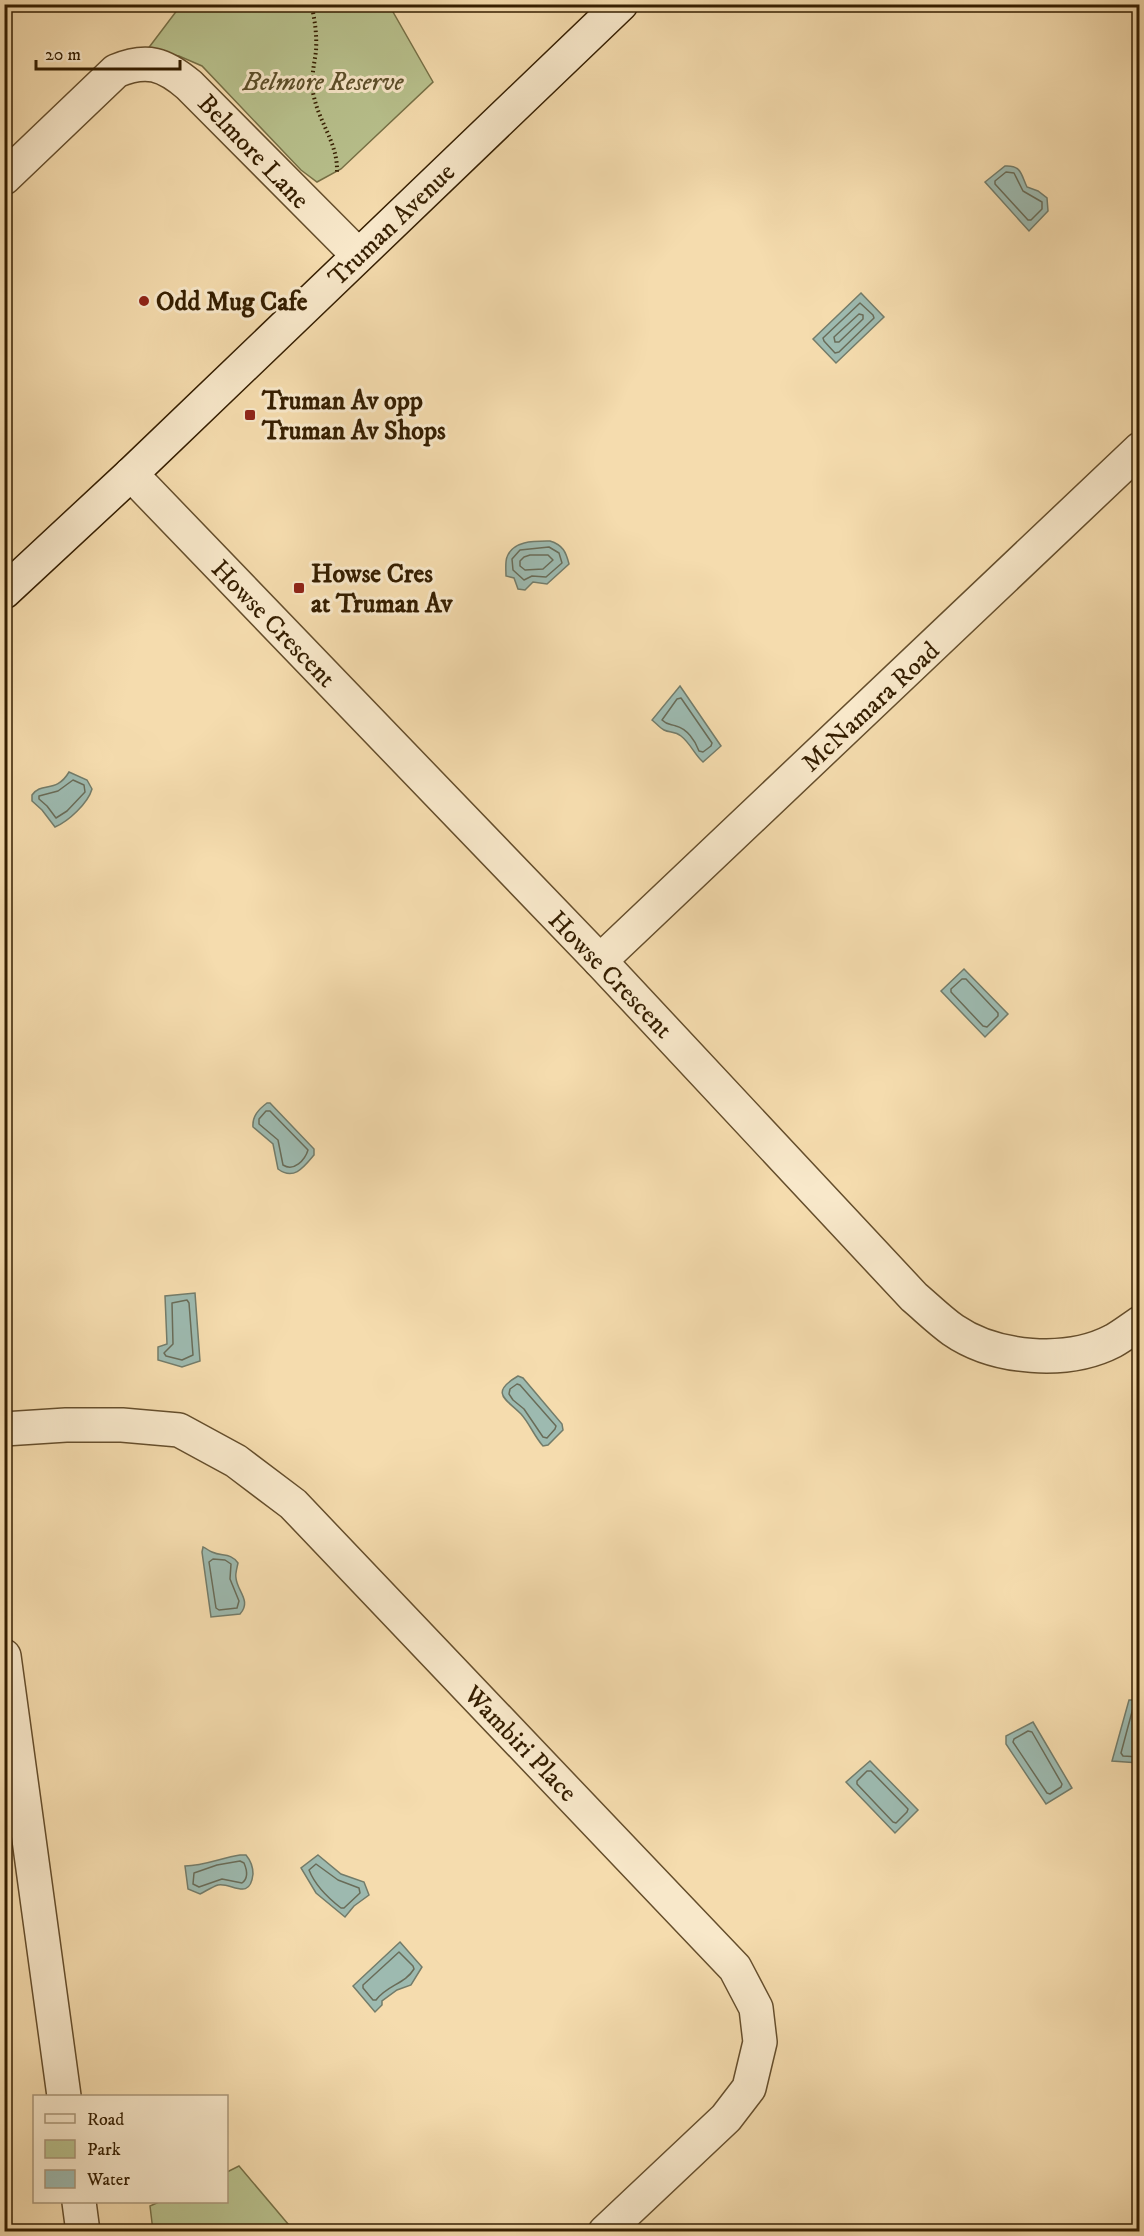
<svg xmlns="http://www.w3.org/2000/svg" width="1144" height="2236" font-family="'IM FELL DW Pica',serif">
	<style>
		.green { fill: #b8c18d; stroke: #767046; stroke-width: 1.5 }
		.water { fill: #9dbab0; stroke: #737c6a; stroke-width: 1.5 }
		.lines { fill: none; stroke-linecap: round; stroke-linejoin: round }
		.shore { stroke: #696c58; stroke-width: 1.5 }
		.street-casing { stroke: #654e2c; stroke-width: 36 }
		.secondary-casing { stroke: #351e00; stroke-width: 36 }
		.path { stroke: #351e00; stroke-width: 4; stroke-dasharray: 1.5 3; stroke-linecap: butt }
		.street { stroke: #f8e8ca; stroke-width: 33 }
		.secondary { stroke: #f8e8ca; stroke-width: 33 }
		.poi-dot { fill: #8f2418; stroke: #f8e8ca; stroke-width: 2 }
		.labels { text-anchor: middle; stroke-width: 6; stroke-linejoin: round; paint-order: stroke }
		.park-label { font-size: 26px; font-style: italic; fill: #5c4f2a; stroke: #f8e8ca }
		.street-label { font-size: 26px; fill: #351e00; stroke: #f8e8ca }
		.poi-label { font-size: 26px; font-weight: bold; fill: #351e00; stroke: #f8e8ca; text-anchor: start }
	</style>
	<rect width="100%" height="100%" fill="#f5dcae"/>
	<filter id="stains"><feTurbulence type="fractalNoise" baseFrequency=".00333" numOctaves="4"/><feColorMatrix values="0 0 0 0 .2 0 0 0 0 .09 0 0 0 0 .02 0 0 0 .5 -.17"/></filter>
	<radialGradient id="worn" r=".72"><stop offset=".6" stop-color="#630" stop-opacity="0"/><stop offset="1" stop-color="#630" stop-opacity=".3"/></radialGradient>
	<g class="green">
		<polygon points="181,5 389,5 433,82 341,169 317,182 301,170 202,66 179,56 147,50"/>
		<polygon points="239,2166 294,2231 153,2231 150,2206 159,2202 226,2202 227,2172"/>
	</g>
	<g class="water">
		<path d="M1005 166C1022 165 1021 175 1027 187L1038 191 1047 198 1048 211 1029 231 985 182Z"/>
		<polygon points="861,293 884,317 836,363 813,339"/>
		<path d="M550 541C563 545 566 552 569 564L547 584 533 582 525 590 518 589 514 578 506 576C506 570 505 562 507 557 513 540 536 541 550 541Z"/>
		<path d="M680 686 721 746 703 762C694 754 691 744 681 736 675 731 670 733 664 730 660 728 656 723 652 720Z"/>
		<path d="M69 772 87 780 92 789C88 803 69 821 55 827L42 810 32 801V795C42 781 56 794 69 772Z"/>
		<polygon points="964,969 1008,1014 985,1037 941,991"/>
		<path d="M267 1103H270L314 1149V1155C304 1167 294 1181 278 1169L273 1144 253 1127C252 1116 259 1109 267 1103Z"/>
		<polygon points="195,1293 200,1361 182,1367 158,1360 158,1347 167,1344 165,1296"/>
		<path d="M518 1376 523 1378 562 1424 563 1430 548 1445 543 1446C534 1436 530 1424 521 1414 506 1399 489 1393 518 1376Z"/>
		<path d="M203 1547C206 1548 209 1551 212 1552 222 1557 230 1552 238 1563 237 1568 235 1574 236 1578 237 1591 252 1601 240 1614L211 1617 202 1552Z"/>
		<polygon points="1129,1700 1139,1700 1139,1763 1112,1761"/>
		<polygon points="1033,1722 1072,1788 1046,1804 1006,1744 1006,1736"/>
		<polygon points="870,1761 918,1810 895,1833 846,1782"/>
		<path d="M240 1855H246C251 1861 253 1866 253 1874 250 1902 231 1882 218 1885 212 1887 206 1891 200 1894L188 1889 185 1866C204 1866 221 1858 240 1855Z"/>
		<polygon points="318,1855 341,1874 364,1882 369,1895 354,1906 345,1917 316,1893 301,1868"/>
		<polygon points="400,1942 422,1967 411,1985 397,1990 382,2001 382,2005 375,2012 353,1986"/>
	</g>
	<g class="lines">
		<g class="shore">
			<polygon points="1006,172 1014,173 1023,191 1042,202 1042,209 1031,220 1028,220 995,184 995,181"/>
			<polygon points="860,303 873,315 874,318 839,352 835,353 824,341 823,338"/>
			<polygon points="859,314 863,315 863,319 839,342 835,342 834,337"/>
			<polygon points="549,547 559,553 562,563 546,577 532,576 524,580 513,570 512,559 520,550"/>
			<polygon points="530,555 548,555 553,560 543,569 525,570 520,566 520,561 524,557"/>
			<path d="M681 698 712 743 711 746 703 752 699 751C695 740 687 729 676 726 670 724 667 725 662 720L677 699Z"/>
			<polygon points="73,780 84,785 85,792 67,811 56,818 47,806 39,799 39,796 58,791"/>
			<polygon points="962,979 966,979 998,1013 998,1016 987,1027 983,1026 951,992 951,989"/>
			<path d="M266 1111H270L308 1150C305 1160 294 1172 283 1165L278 1140 259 1124V1119Z"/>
			<polygon points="187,1300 189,1303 193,1355 182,1360 166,1356 164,1353 173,1344 172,1303"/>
			<polygon points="517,1384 520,1385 556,1426 555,1429 547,1438 543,1437 524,1409 513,1400 509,1394 510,1389"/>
			<polygon points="213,1559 225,1560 231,1564 230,1579 239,1601 237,1608 219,1610 216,1608 209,1562"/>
			<polyline points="1140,1706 1133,1708 1121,1753 1123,1756 1140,1757"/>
			<polygon points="1028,1731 1032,1732 1062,1784 1061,1787 1050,1794 1047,1793 1013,1742 1014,1739"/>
			<polygon points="867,1771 871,1771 908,1809 907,1812 896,1823 893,1822 857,1784 857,1781"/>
			<path d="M240 1861 244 1863C247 1870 249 1878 242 1883L222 1879 199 1887 193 1884 194 1873 217 1865Z"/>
			<path d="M316 1864 338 1880 359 1888 360 1893 344 1908H341C328 1898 315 1885 309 1870Z"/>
			<path d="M399 1952 413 1966 414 1969C405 1984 387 1985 376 2000H373L363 1988V1985Z"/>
		</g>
		<g class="street-casing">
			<g id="street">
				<path d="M4 178 116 71C147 58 164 64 189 85L358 255"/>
				<path d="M131 474 600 961 914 1297C927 1308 939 1320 953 1330 995 1359 1067 1365 1113 1341 1122 1336 1131 1329 1140 1323"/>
				<polyline points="600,961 1140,449"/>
				<polyline points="4,1429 66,1425 122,1425 179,1430 236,1461 293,1504 735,1968 756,2008 760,2042 749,2088 726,2118 605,2232"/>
				<polyline points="4,1656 64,2096"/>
				<polyline points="79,2202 83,2232"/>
			</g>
		</g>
		<g class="secondary-casing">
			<polyline id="secondary" points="4,592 131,474 621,4"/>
		</g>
		<path class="path" d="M311 4C315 19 317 36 316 51 314 66 310 82 314 97 320 124 338 144 337 172"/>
		<use href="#street" class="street"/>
		<use href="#secondary" class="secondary"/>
	</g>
	<g class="poi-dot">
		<circle cx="144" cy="301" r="6"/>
		<rect x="244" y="409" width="12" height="12" rx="3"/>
		<rect x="293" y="582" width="12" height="12" rx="3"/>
	</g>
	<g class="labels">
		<g class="park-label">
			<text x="323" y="90">Belmore Reserve</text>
		</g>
		<g class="street-label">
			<text transform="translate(254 151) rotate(46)" y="9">Belmore Lane</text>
			<text transform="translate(391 224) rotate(-44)" y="9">Truman Avenue</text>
			<text transform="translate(274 623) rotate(46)" y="9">Howse Crescent</text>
			<text transform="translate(870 706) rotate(-43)" y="9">McNamara Road</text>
			<text transform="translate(611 974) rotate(46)" y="9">Howse Crescent</text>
			<text transform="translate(521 1743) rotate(46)" y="9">Wambiri Place</text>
		</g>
		<g class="poi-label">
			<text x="156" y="310">Odd Mug Cafe</text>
			<text x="262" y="409">Truman Av opp<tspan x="262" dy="30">Truman Av Shops</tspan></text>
			<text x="311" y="582">Howse Cres<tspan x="311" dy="30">at Truman Av</tspan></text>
		</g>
	</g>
	<rect width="1144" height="2236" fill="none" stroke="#f5dcae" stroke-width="24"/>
	<rect x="6" y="6" width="1132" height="2224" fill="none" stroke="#351e00" stroke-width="3"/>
	<rect x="12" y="12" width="1120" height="2212" fill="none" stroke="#351e00" stroke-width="1.5"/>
	<rect x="33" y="2095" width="195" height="108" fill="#f8e8ca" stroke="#aa9779" stroke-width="1.5"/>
	<rect x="45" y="2114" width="30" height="9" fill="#f8e8ca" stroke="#aa9779" stroke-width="1.5"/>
	<text x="87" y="2125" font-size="18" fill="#351e00">Road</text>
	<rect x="45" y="2140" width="30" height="18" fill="#b8c18d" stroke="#aa9779" stroke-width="1.5"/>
	<text x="87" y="2155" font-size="18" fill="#351e00">Park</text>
	<rect x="45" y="2170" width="30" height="18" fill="#9dbab0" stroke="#aa9779" stroke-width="1.5"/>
	<text x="87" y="2185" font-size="18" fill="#351e00">Water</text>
	<path d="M36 60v9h144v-9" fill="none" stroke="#351e00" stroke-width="3"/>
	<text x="45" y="60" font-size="18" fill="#351e00" stroke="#f8e8ca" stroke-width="4.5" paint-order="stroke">20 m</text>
	<rect width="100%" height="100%" filter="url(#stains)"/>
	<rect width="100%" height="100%" fill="url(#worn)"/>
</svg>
